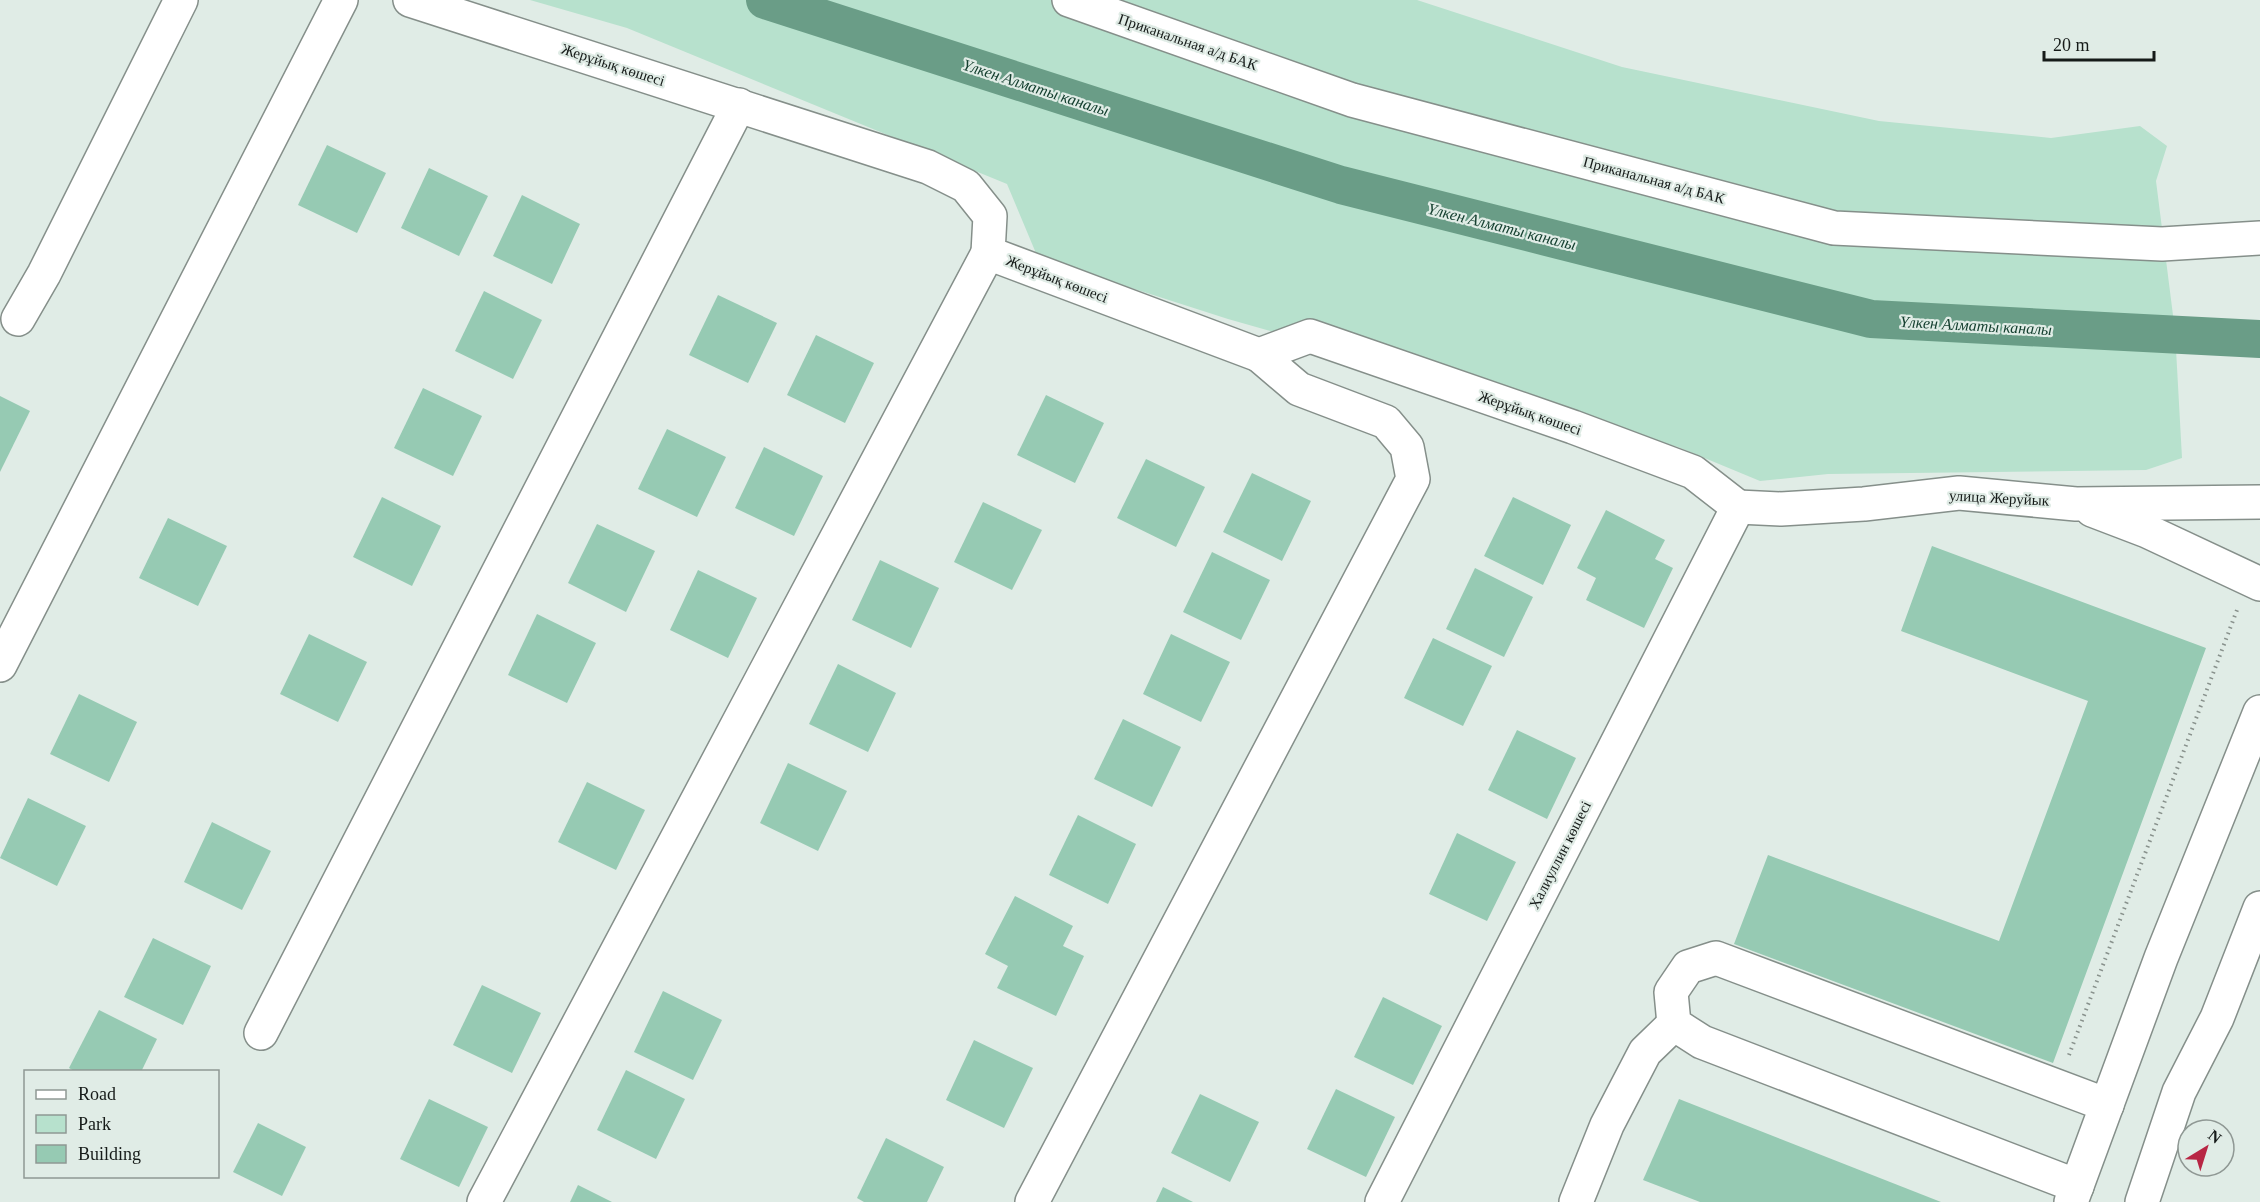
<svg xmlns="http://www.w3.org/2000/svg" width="2260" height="1202" font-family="'Times New Roman',serif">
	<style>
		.green { fill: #b7e1cd }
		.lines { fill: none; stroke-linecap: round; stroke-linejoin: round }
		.canal { stroke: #6a9d87; stroke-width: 38 }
		.building { fill: #96cab3 }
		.minor-casing { stroke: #858f8a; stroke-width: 36 }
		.path { stroke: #88918c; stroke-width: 4; stroke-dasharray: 1.5 4.5; stroke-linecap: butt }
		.minor { stroke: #fff; stroke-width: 33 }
		.labels { text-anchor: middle; stroke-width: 4.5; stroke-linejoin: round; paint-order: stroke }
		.street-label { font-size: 15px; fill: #161b19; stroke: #e0ece6 }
		.water-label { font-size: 16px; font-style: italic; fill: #154030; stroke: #e0ece6 }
	</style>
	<rect width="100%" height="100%" fill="#e0ece6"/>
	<polygon class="green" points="530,0 1417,0 1622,67 1879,121 2051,138 2140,126 2167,146 2156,181 2175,331 2182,458 2146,470 1828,474 1760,481 1678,447 1228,319 1038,258 1007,184 627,28"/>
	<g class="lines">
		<polyline class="canal" points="765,0 1341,185 1871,319 2260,339"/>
	</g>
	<g class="building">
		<polygon points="327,145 386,173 357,233 298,205"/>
		<polygon points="429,168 488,196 459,256 401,228"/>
		<polygon points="522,195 580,224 552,284 493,256"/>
		<polygon points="484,291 542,320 513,379 455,351"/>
		<polygon points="718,295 777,323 748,383 689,355"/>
		<polygon points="816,335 874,363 845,423 787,395"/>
		<polygon points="423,388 482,416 453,476 394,448"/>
		<polygon points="1046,395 1104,423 1075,483 1017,455"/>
		<polygon points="0,396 30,411 0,472"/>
		<polygon points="667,429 726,457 697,517 638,489"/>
		<polygon points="764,447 823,476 794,536 735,508"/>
		<polygon points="1146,459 1205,487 1176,547 1117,518"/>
		<polygon points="1252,473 1311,501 1282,561 1223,532"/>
		<polygon points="382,497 441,526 412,586 353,557"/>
		<polygon points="1513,497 1571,525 1543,585 1484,556"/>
		<polygon points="983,502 1042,530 1012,590 954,562"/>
		<polygon points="1606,510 1665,540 1655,559 1673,568 1644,628 1586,600 1596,578 1577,568"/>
		<polygon points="168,518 227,546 198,606 139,578"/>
		<polygon points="597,524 655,551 626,612 568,583"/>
		<polygon points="1932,546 2206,648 2053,1063 1734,944 1768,855 1999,941 2088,701 1901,631"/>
		<polygon points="1212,552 1270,580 1241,640 1183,612"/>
		<polygon points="880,560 939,588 911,648 852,620"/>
		<polygon points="1475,568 1533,597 1504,657 1446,629"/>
		<polygon points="698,570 757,598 728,658 670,630"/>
		<polygon points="537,614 596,643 567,703 508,675"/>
		<polygon points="309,634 367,662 338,722 280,694"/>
		<polygon points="1171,634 1230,662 1201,722 1143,694"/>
		<polygon points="1433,638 1492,666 1463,726 1404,698"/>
		<polygon points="838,664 896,693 868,752 809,724"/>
		<polygon points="79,694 137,722 109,782 50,754"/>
		<polygon points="1123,719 1181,747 1152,807 1094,779"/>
		<polygon points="1517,730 1576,758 1547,819 1488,790"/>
		<polygon points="788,763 847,791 818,851 760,823"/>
		<polygon points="587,782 645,810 616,870 558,842"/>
		<polygon points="28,798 86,826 57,886 0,858"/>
		<polygon points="1078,815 1136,844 1108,904 1049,875"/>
		<polygon points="212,822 271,851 242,910 184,882"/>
		<polygon points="1457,833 1516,862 1487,921 1429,894"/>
		<polygon points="1015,896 1073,926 1063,946 1084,956 1056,1016 997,988 1008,966 985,954"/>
		<polygon points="153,938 211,966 183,1025 124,997"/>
		<polygon points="482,985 541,1013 512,1073 453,1045"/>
		<polygon points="663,991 722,1020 693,1080 634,1052"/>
		<polygon points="1383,997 1442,1026 1413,1085 1354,1057"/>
		<polygon points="99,1010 157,1039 141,1072 76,1072 69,1068"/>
		<polygon points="974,1040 1033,1068 1004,1128 946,1100"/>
		<polygon points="626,1070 685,1099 656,1159 597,1130"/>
		<polygon points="1336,1089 1395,1117 1366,1177 1307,1149"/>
		<polygon points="1200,1094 1259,1122 1230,1182 1171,1153"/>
		<polygon points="429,1099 488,1127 459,1187 400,1159"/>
		<polygon points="1679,1099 1941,1202 1700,1202 1643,1180"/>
		<polygon points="258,1123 306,1147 282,1196 233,1172"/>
		<polygon points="886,1138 944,1167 927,1202 864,1202 857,1198"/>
		<polygon points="578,1185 612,1202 570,1202"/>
		<polygon points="1163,1187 1193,1202 1156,1202"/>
	</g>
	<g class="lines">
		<g class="minor-casing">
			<g id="minor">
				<polyline points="410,0 928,167 966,186 990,216 988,253 1259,355 1310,336 1573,427 1693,472 1738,507"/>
				<polyline points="1069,0 1352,100 1834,228 2162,244 2260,238"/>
				<polyline points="18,319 44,274 181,0"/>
				<polyline points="1738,507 1781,509 1864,504 1959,493 2076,504 2260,502"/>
				<polyline points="2092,510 2147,531 2260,584"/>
				<polyline points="0,665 341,0"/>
				<polyline points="261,1033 739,105"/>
				<polyline points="2077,1186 1702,1042 1674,1024 1671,992 1688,967 1716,958 2107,1105"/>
				<polyline points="484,1202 988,253"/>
				<polyline points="1032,1202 1413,479 1407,447 1386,422 1299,389 1259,355"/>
				<polyline points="1382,1202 1738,507"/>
				<polyline points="1576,1202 1607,1125 1645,1052 1674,1024"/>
				<polyline points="2071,1202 2161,958 2260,712"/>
				<polyline points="2142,1202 2179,1092 2217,1018 2260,908"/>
			</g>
		</g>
		<polyline class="path" points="2069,1055 2237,610"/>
		<use href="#minor" class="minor"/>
	</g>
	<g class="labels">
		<g class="street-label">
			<text transform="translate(1188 42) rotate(19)" y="5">Приканальная а/д БАК</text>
			<text transform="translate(613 65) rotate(18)" y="5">Жерұйық көшесі</text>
			<text transform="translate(1654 180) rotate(15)" y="5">Приканальная а/д БАК</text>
			<text transform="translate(1057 279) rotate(21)" y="5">Жерұйық көшесі</text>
			<text transform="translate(1530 413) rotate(19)" y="5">Жерұйық көшесі</text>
			<text transform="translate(1999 498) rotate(3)" y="5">улица Жеруйык</text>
			<text transform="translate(1560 855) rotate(-63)" y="5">Халиуллин көшесі</text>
		</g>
		<g class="water-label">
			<text transform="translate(1036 87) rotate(18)" y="6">Үлкен Алматы каналы</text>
			<text transform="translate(1502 226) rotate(14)" y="6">Үлкен Алматы каналы</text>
			<text transform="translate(1976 325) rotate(3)" y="6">Үлкен Алматы каналы</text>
		</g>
	</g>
	<rect x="24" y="1070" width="195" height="108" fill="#e0ece6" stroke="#8f9894" stroke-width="1.5"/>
	<rect x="36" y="1090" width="30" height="9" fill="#ffffff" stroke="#8f9894" stroke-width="1.5"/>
	<text x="78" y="1100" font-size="18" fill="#161b19">Road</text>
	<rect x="36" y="1115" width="30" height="18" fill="#b7e1cd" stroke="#8f9894" stroke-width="1.5"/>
	<text x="78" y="1130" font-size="18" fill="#161b19">Park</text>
	<rect x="36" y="1145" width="30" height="18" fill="#96cab3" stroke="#8f9894" stroke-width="1.5"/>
	<text x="78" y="1160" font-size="18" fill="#161b19">Building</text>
	<g transform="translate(2206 1148) rotate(38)"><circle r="28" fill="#e0ece6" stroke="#8f9894" stroke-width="1.5"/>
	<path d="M0-4.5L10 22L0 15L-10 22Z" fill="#b82644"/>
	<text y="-9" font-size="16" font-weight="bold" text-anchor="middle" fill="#161b19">N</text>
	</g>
	<path d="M2044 51v9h110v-9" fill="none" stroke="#161b19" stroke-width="3"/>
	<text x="2053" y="51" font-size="18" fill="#161b19" stroke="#e0ece6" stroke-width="4.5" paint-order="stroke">20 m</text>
</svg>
